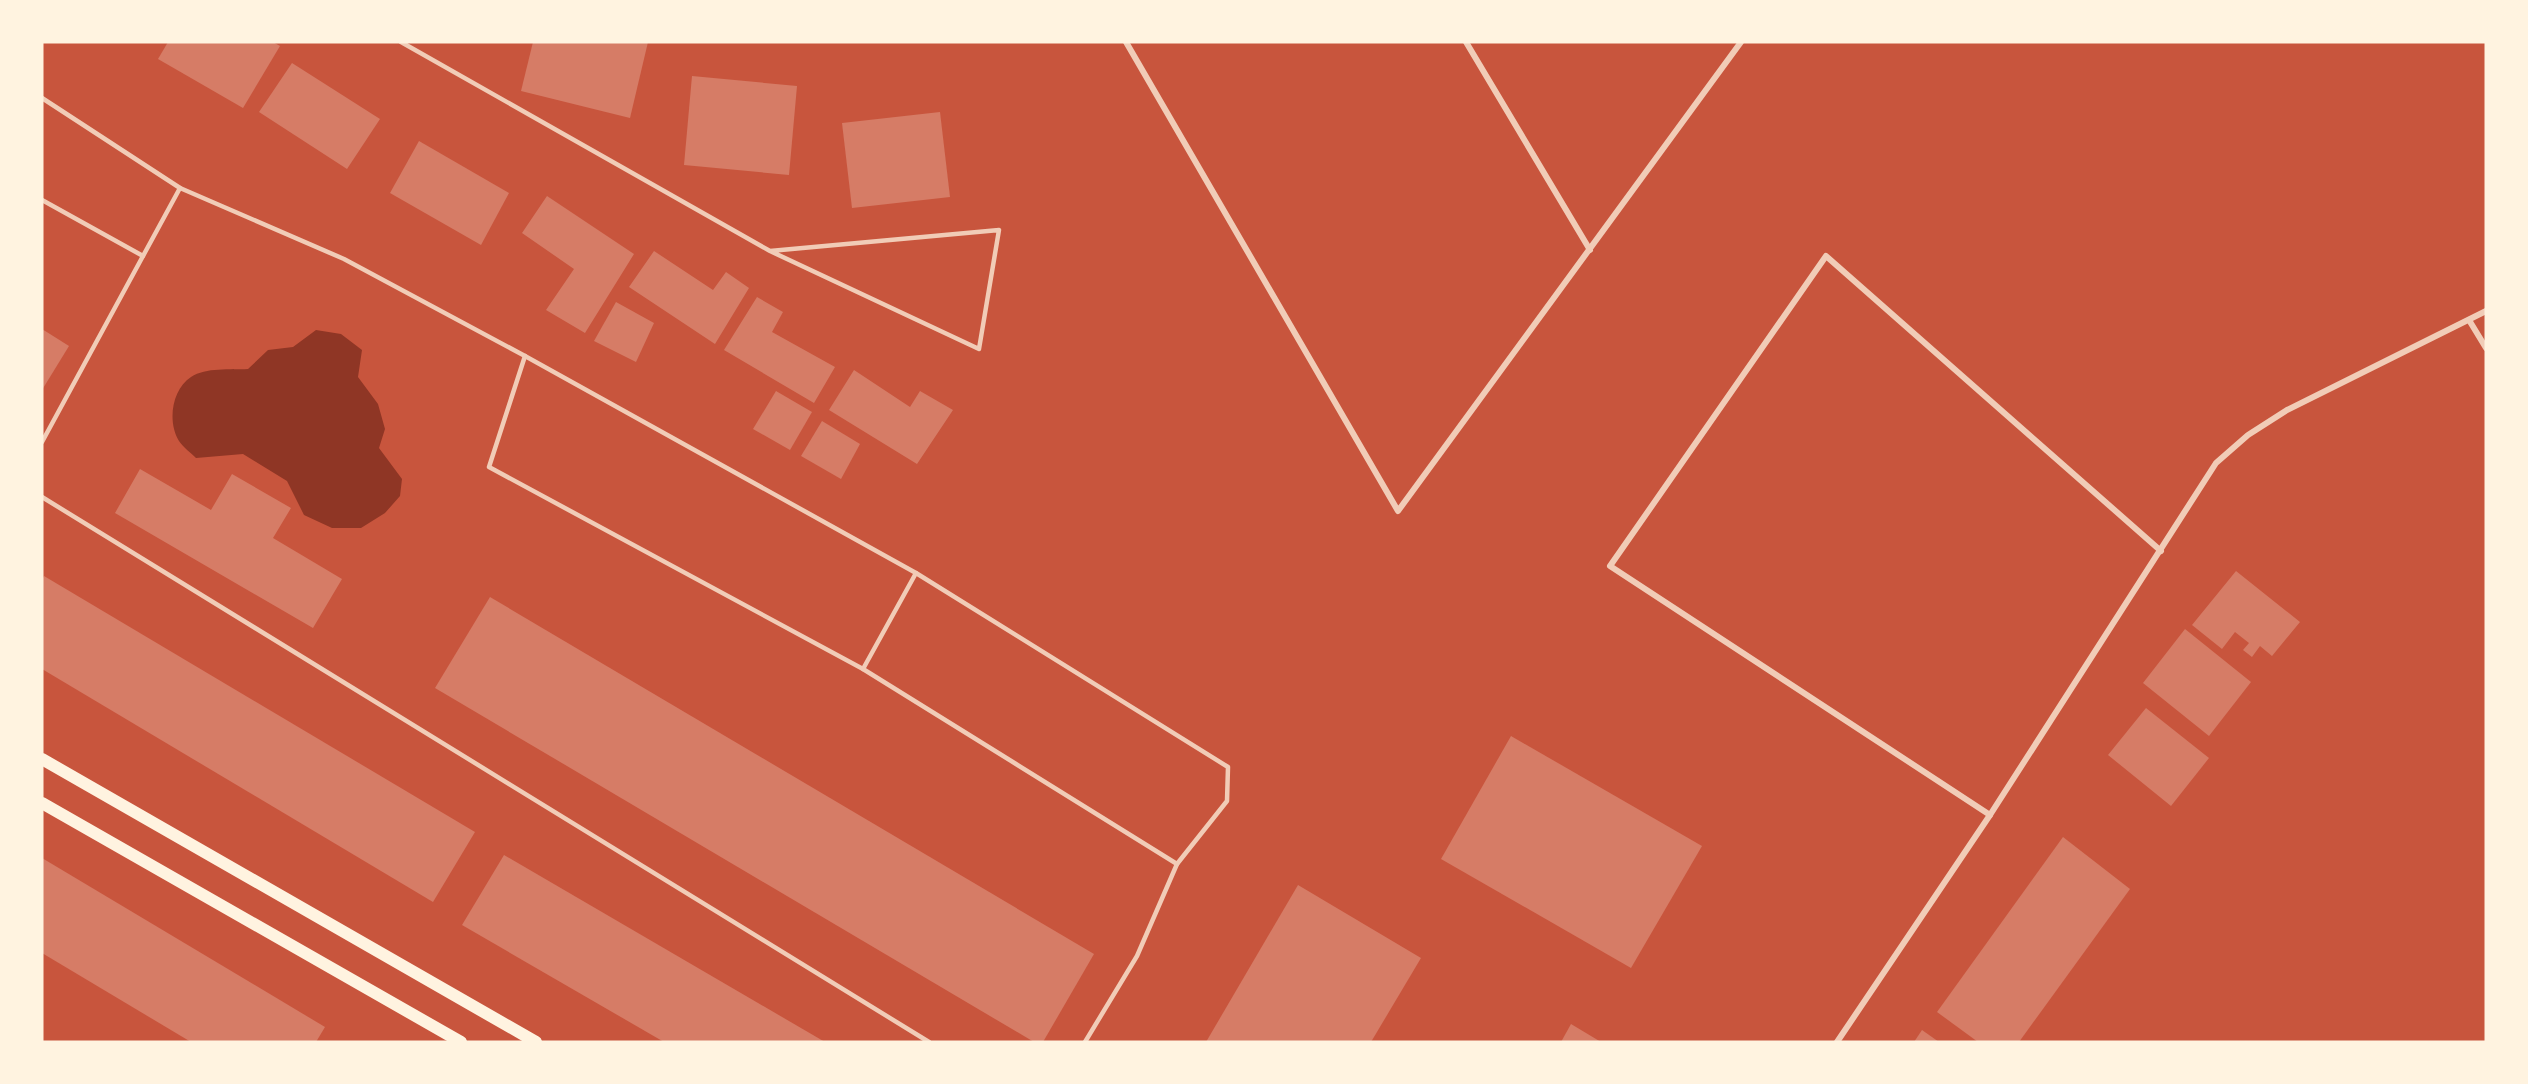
<svg xmlns="http://www.w3.org/2000/svg" width="2528" height="1084" font-family="Inter,sans-serif">
	<style>
		.water { fill: #8f3625 }
		.building { fill: #d67c66 }
		.lines { fill: none; stroke-linecap: round; stroke-linejoin: round }
		.service { stroke: #f1ccb7; stroke-width: 4.5 }
		.minor { stroke: #f1ccb7; stroke-width: 6 }
		.secondary { stroke: #fff3e0; stroke-width: 12 }
	</style>
	<rect width="100%" height="100%" fill="#c8553d"/>
	<path class="water" d="M316 330 341 334 362 350 358 377 378 404 385 429 379 448 402 479 400 496 385 513 361 528H332L304 515 287 481 243 454 196 458C191 453 183 447 179 441 167 422 172 389 191 377 206 367 230 370 248 369L268 350 293 347Z"/>
	<g class="building">
		<polygon points="168,42 273,42 280,46 243,108 158,59"/>
		<polygon points="533,42 648,42 630,118 521,91"/>
		<polygon points="292,63 380,119 347,169 259,112"/>
		<polygon points="692,76 797,86 789,175 684,165"/>
		<polygon points="940,112 950,197 852,208 842,123"/>
		<polygon points="419,141 509,193 481,245 390,193"/>
		<polygon points="547,196 634,254 585,333 546,310 574,269 522,233"/>
		<polygon points="654,251 713,290 726,272 749,288 715,344 629,287"/>
		<polygon points="757,297 783,312 772,332 835,367 814,403 724,350"/>
		<polygon points="616,302 654,323 636,362 594,341"/>
		<polygon points="42,329 69,346 42,390"/>
		<polygon points="854,370 910,407 920,391 953,410 917,464 829,410"/>
		<polygon points="776,391 812,412 790,450 753,429"/>
		<polygon points="822,421 860,444 841,479 801,456"/>
		<polygon points="140,469 211,510 232,474 291,508 273,538 342,579 313,628 115,513"/>
		<polygon points="2236,571 2300,622 2272,656 2260,646 2252,657 2243,650 2249,643 2235,632 2222,649 2192,625"/>
		<polygon points="44,576 475,832 433,902 42,669 42,580"/>
		<polygon points="490,597 1094,954 1043,1042 1034,1042 435,688"/>
		<polygon points="2185,629 2251,682 2209,736 2143,683"/>
		<polygon points="2146,708 2209,758 2171,806 2108,755"/>
		<polygon points="1511,736 1702,846 1631,968 1441,859"/>
		<polygon points="2063,837 2130,889 2019,1042 1978,1042 1937,1012"/>
		<polygon points="504,855 825,1042 664,1042 462,925"/>
		<polygon points="42,858 325,1027 316,1042 191,1042 42,953"/>
		<polygon points="1298,885 1421,958 1371,1042 1206,1042"/>
		<polygon points="1571,1024 1601,1042 1561,1042"/>
		<polygon points="1922,1030 1939,1042 1914,1042"/>
	</g>
	<g class="lines">
		<g class="service">
			<polyline points="401,42 770,251 979,349 999,230 770,251"/>
			<polyline points="42,98 180,188 344,259 525,356 916,573 1228,767 1227,801 1177,864 1137,956 1085,1042"/>
			<polyline points="42,200 143,256 180,188"/>
			<polyline points="525,356 489,467 863,669 1177,864"/>
			<polyline points="42,442 143,256"/>
			<polyline points="42,497 929,1042"/>
			<polyline points="863,669 916,573"/>
		</g>
		<g class="minor">
			<polyline points="1126,42 1398,511 1741,42"/>
			<polyline points="1466,42 1590,250"/>
			<polyline points="2469,320 2486,348"/>
			<polyline points="1990,815 1610,566 1826,256 2161,551"/>
			<polyline points="1837,1042 1990,815 2216,463 2248,435 2287,410 2486,311"/>
		</g>
		<g class="secondary">
			<polyline points="42,759 536,1042"/>
			<polyline points="42,803 461,1042"/>
		</g>
	</g>
	<rect width="2528" height="1084" fill="none" stroke="#fff3e0" stroke-width="87"/>
</svg>
